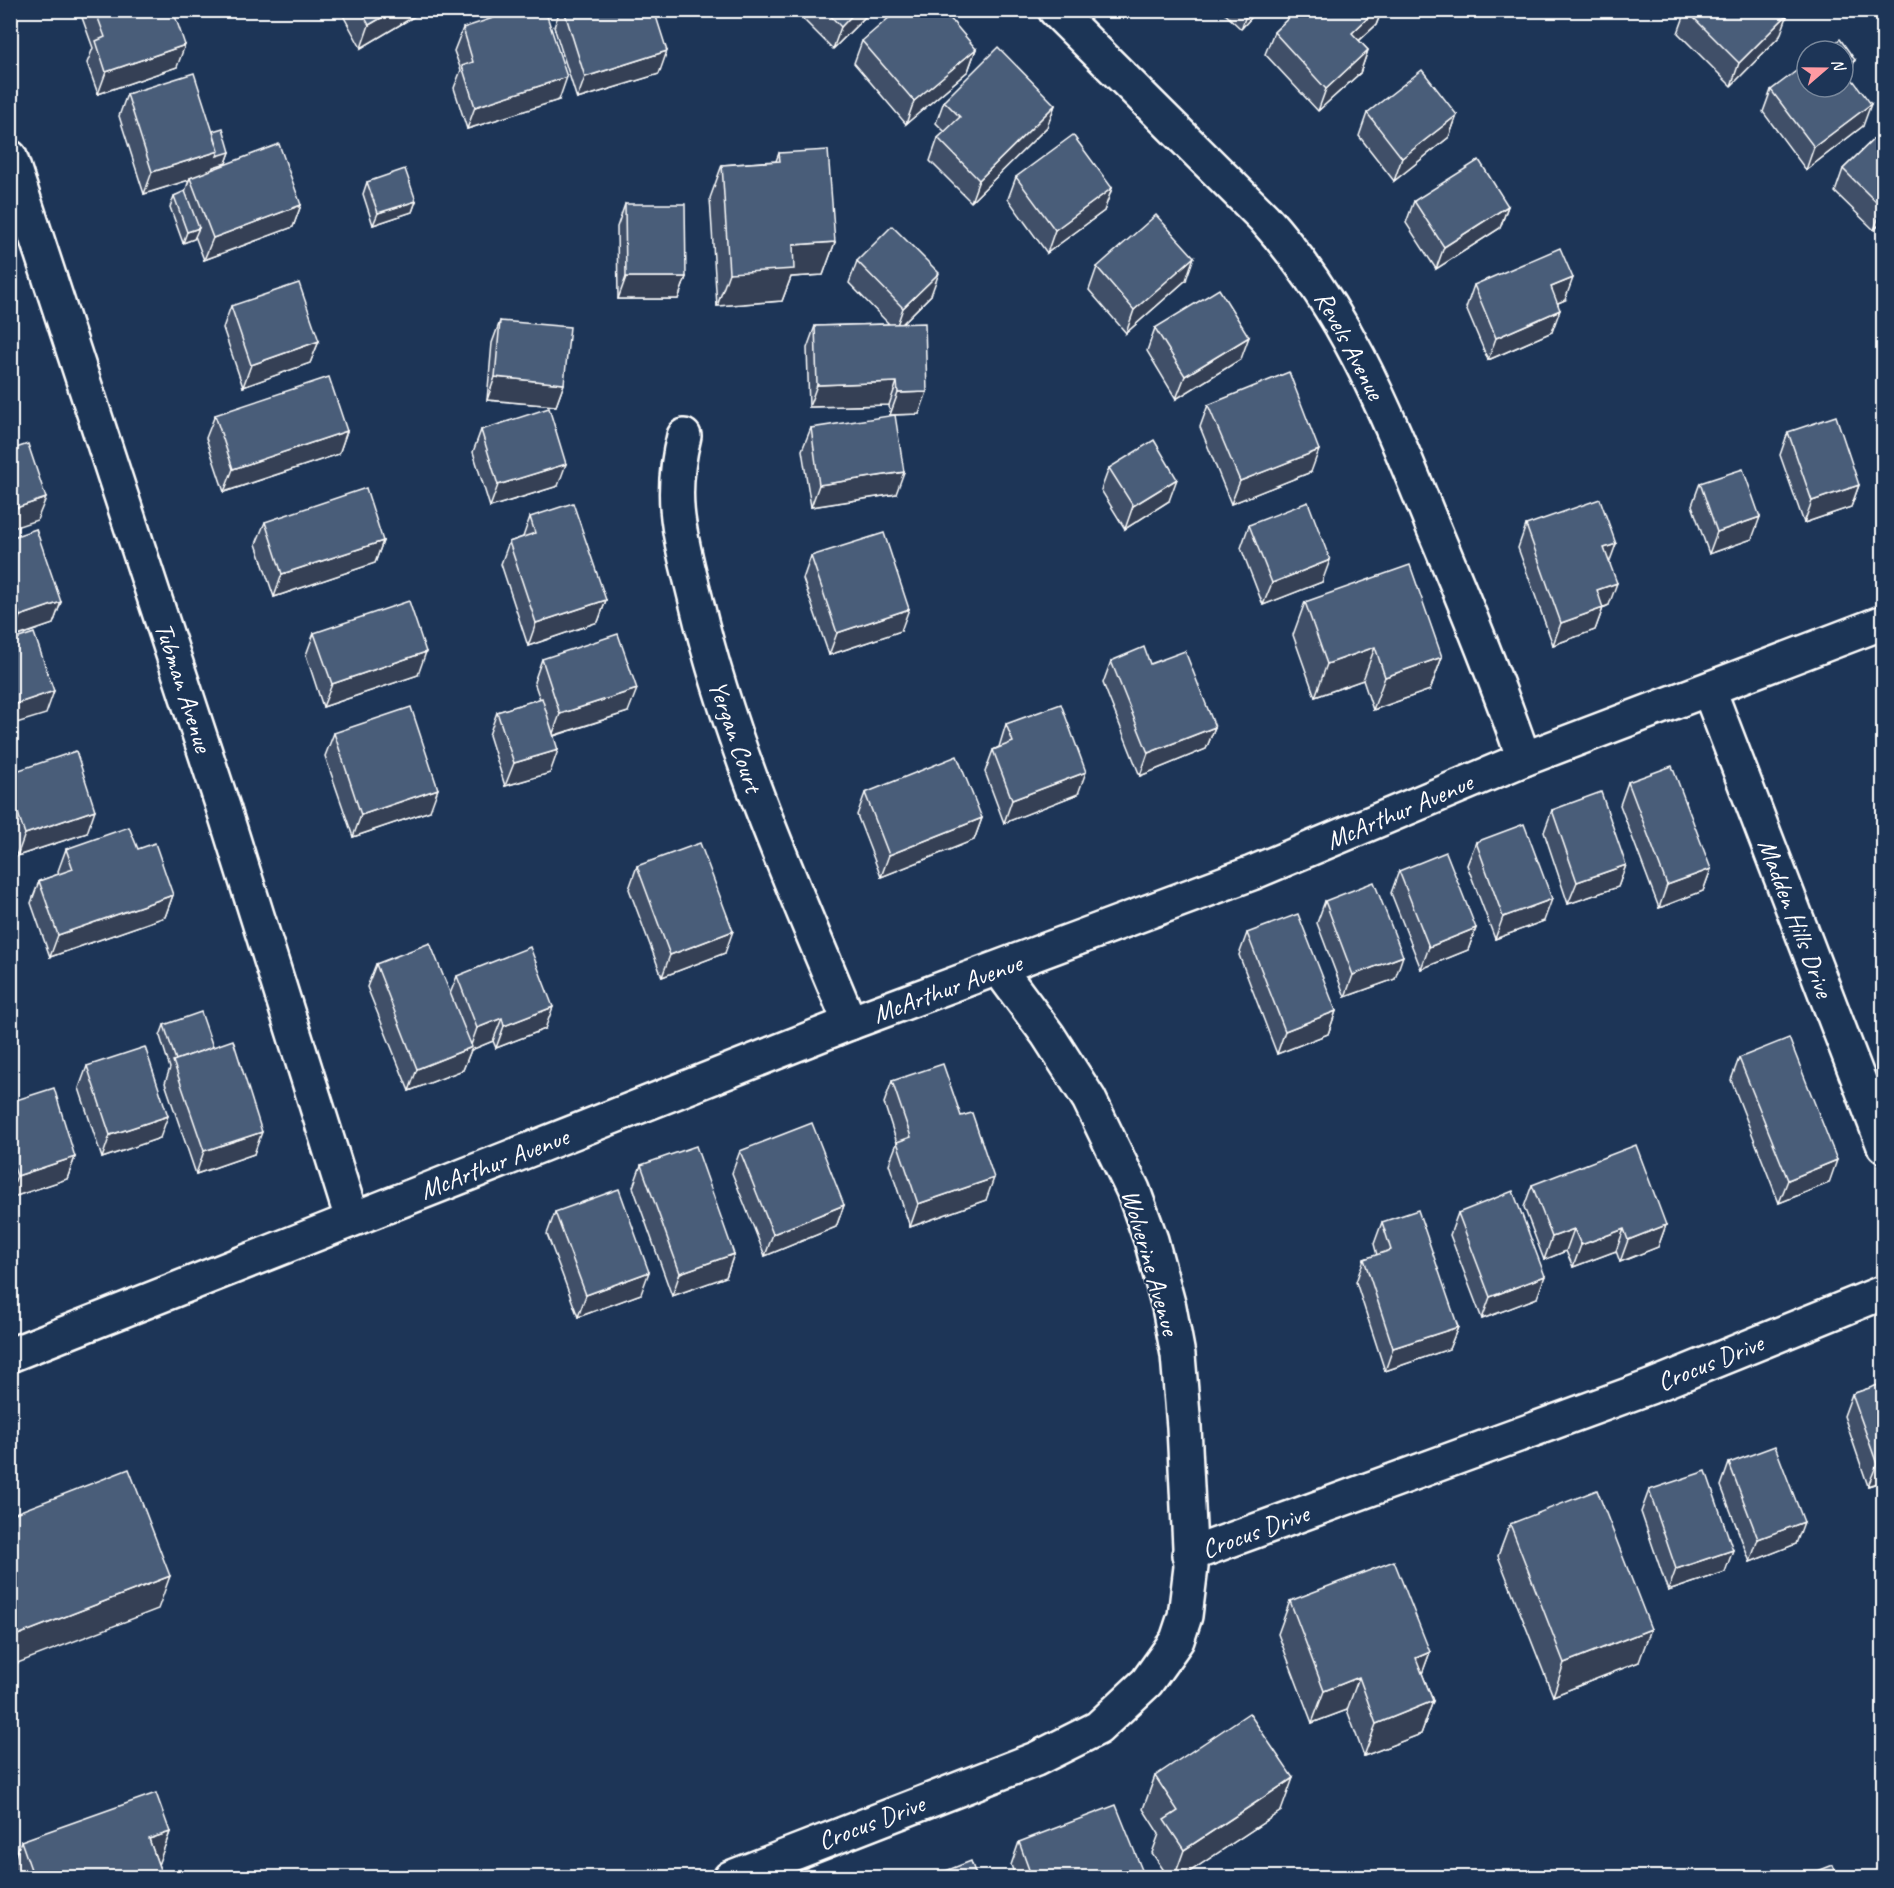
<svg xmlns="http://www.w3.org/2000/svg" width="1894" height="1888" font-family="Caveat,sans-serif">
	<style>
		.lines { fill: none; stroke-linecap: round; stroke-linejoin: round }
		.minor-casing { stroke: #fff; stroke-width: 38 }
		.tertiary-casing { stroke: #fff; stroke-width: 38 }
		.minor { stroke: #1d3557; stroke-width: 33 }
		.tertiary { stroke: #1d3557; stroke-width: 33 }
		.wall { fill: #405068; stroke: #fff; stroke-width: 1.5 }
		.shaded-wall { fill: #344155; stroke: #fff; stroke-width: 1.5 }
		.building { fill: #4a5d79; stroke: #fff; stroke-width: 1.5 }
		.labels { text-anchor: middle; stroke-width: 4.5; stroke-linejoin: round; paint-order: stroke }
		.street-label { font-size: 26px; fill: #fff; stroke: #1d3557 }
	</style>
	<rect width="100%" height="100%" fill="#1d3557"/>
	<filter id="ink" filterUnits="userSpaceOnUse"><feTurbulence type="fractalNoise" baseFrequency=".0167" numOctaves="2"/><feDisplacementMap in="SourceGraphic" scale="12" xChannelSelector="R" yChannelSelector="G"/><feConvolveMatrix kernelMatrix="1 2 1 2 8 2 1 2 1" color-interpolation-filters="sRGB"/></filter>
	<g filter="url(#ink)">
		<g class="lines">
			<g class="minor-casing">
				<g id="minor">
					<path d="M1055 10 1264 218C1346 310 1385 409 1431 522 1464 600 1496 679 1524 759"/>
					<polyline points="10,157 224,810 352,1219"/>
					<path d="M684 436C667 503 682 541 697 605 732 751 793 886 850 1023"/>
					<polyline points="1709,690 1884,1146"/>
					<polyline points="1189,1555 1650,1387 1884,1292"/>
					<polyline points="730,1878 1036,1759 1098,1728 1147,1682 1177,1640 1185,1616 1191,1567 1184,1427 1178,1355 1169,1307 1151,1240 1133,1190 1089,1099 1048,1035 999,969"/>
				</g>
			</g>
			<g class="tertiary-casing">
				<polyline id="tertiary" points="10,1355 850,1023 1252,873 1524,759 1884,622"/>
			</g>
			<use href="#minor" class="minor"/>
			<use href="#tertiary" class="tertiary"/>
		</g>
		<g class="wall">
			<polygon points="81,10 173,10 177,67 98,94 87,63 93,48 80,12"/>
			<polygon points="340,10 425,10 361,48"/>
			<polygon points="560,10 654,10 659,74 577,99 554,27"/>
			<polygon points="794,10 872,10 833,49"/>
			<polygon points="1221,10 1258,10 1241,29"/>
			<polygon points="1297,10 1382,10 1376,25 1359,41 1368,50 1360,73 1318,111 1265,54 1274,32"/>
			<polygon points="1686,11 1780,36 1731,86 1678,33"/>
			<polygon points="463,28 559,100 467,129 454,88 461,70 454,51"/>
			<polygon points="862,41 976,49 968,71 906,124 854,63"/>
			<polygon points="1850,75 1863,126 1806,170 1763,112 1771,90"/>
			<polygon points="127,94 213,131 230,152 226,163 213,167 212,169 301,205 293,227 204,260 195,236 194,239 183,243 170,207 174,196 185,192 189,180 144,194 119,116"/>
			<polygon points="944,101 1055,105 1047,127 971,202 930,161 938,138 945,132 936,123"/>
			<polygon points="1367,113 1457,115 1449,137 1394,181 1359,136"/>
			<polygon points="1884,129 1884,220 1874,230 1835,192 1843,169"/>
			<polygon points="779,153 835,242 823,275 791,277 782,301 717,306 710,198 722,165 776,161"/>
			<polygon points="1016,177 1112,188 1104,211 1047,253 1008,199"/>
			<polygon points="367,182 416,201 412,212 373,225 363,194"/>
			<polygon points="1414,201 1508,206 1500,228 1436,269 1406,223"/>
			<polygon points="625,204 686,277 678,299 618,299 617,227"/>
			<polygon points="857,261 931,295 902,324 919,414 890,415 889,405 809,407 807,348 815,326 889,324 849,283"/>
			<polygon points="1097,267 1186,280 1126,333 1089,290"/>
			<polygon points="1474,285 1565,300 1558,303 1552,332 1488,360 1466,308"/>
			<polygon points="231,306 319,341 310,363 243,387 223,328"/>
			<polygon points="500,321 564,384 556,406 487,400 492,343"/>
			<polygon points="1155,328 1241,359 1176,399 1147,351"/>
			<polygon points="1208,405 1311,472 1231,504 1200,427"/>
			<polygon points="215,415 347,431 339,454 224,492 206,438"/>
			<polygon points="811,428 896,494 811,507 802,450"/>
			<polygon points="481,430 558,486 490,507 473,452"/>
			<polygon points="1788,432 1859,485 1851,507 1804,523 1780,455"/>
			<polygon points="1109,468 1169,501 1125,529 1101,490"/>
			<polygon points="1700,483 1752,539 1709,554 1692,505"/>
			<polygon points="530,517 606,600 598,622 528,646 501,564 509,542 523,537"/>
			<polygon points="265,522 383,541 375,563 274,597 256,544"/>
			<polygon points="1249,525 1322,582 1263,605 1241,548"/>
			<polygon points="1526,525 1610,563 1609,605 1603,608 1595,630 1553,645 1518,548"/>
			<polygon points="10,538 61,602 53,624 12,638 10,634"/>
			<polygon points="811,556 901,631 829,655 803,579"/>
			<polygon points="1305,602 1442,657 1430,690 1373,710 1363,680 1315,697 1293,635"/>
			<polygon points="314,633 418,675 323,707 306,655"/>
			<polygon points="542,659 628,712 554,736 550,773 505,786 489,735 497,712 540,699 534,682"/>
			<polygon points="1111,661 1215,727 1206,749 1140,776 1103,683"/>
			<polygon points="1006,724 1078,794 1004,823 985,772 993,750 999,747"/>
			<polygon points="334,733 430,811 353,837 325,756"/>
			<polygon points="10,773 87,833 17,856 10,837"/>
			<polygon points="1628,782 1711,869 1703,891 1659,908 1620,805"/>
			<polygon points="865,793 982,818 974,840 881,877 857,815"/>
			<polygon points="1552,810 1626,865 1618,887 1568,904 1544,832"/>
			<polygon points="1476,842 1544,921 1495,939 1467,865"/>
			<polygon points="66,849 138,849 173,895 165,917 50,957 31,903 39,881 59,874 58,871"/>
			<polygon points="637,866 725,953 662,977 629,889"/>
			<polygon points="1399,871 1476,928 1468,950 1421,969 1391,893"/>
			<polygon points="1325,901 1395,979 1345,997 1317,923"/>
			<polygon points="1247,933 1336,1011 1328,1034 1277,1054 1239,955"/>
			<polygon points="376,964 450,994 457,976 545,1029 496,1048 493,1041 471,1050 463,1070 409,1091 367,987"/>
			<polygon points="164,1025 213,1047 254,1154 196,1174 165,1083 170,1068 160,1036"/>
			<polygon points="1739,1058 1829,1183 1779,1203 1731,1080"/>
			<polygon points="87,1066 160,1138 102,1158 79,1088"/>
			<polygon points="892,1081 961,1116 986,1200 910,1227 889,1164 897,1143 884,1103"/>
			<polygon points="10,1102 75,1157 67,1179 10,1198"/>
			<polygon points="740,1151 844,1205 836,1227 765,1256 732,1173"/>
			<polygon points="641,1165 734,1254 726,1277 672,1296 633,1187"/>
			<polygon points="1532,1185 1666,1225 1658,1247 1620,1262 1616,1251 1573,1267 1566,1251 1544,1260 1524,1207"/>
			<polygon points="555,1212 641,1294 578,1317 547,1234"/>
			<polygon points="1458,1213 1537,1298 1482,1319 1450,1235"/>
			<polygon points="1382,1222 1458,1327 1449,1349 1385,1371 1356,1282 1364,1259 1377,1255 1374,1244"/>
			<polygon points="1884,1383 1884,1481 1868,1486 1844,1416 1852,1394"/>
			<polygon points="1729,1463 1796,1544 1750,1562 1721,1486"/>
			<polygon points="1649,1490 1725,1572 1668,1591 1641,1512"/>
			<polygon points="1510,1524 1639,1662 1553,1696 1498,1556"/>
			<polygon points="1290,1601 1430,1652 1422,1673 1433,1701 1421,1734 1364,1756 1347,1710 1312,1723 1278,1634"/>
			<polygon points="1155,1776 1281,1811 1180,1878 1169,1878 1152,1853 1159,1834 1143,1809"/>
			<polygon points="170,1832 158,1864 163,1878 10,1877 10,1870 21,1841"/>
			<polygon points="1019,1842 1144,1875 1143,1878 1016,1878 1011,1865"/>
		</g>
		<g class="shaded-wall">
			<polygon points="395,10 425,10 361,48 369,25"/>
			<polygon points="857,10 872,10 833,49 841,27"/>
			<polygon points="1248,10 1258,10 1241,29"/>
			<polygon points="1376,10 1382,10 1376,25 1343,55 1352,33"/>
			<polygon points="1788,14 1780,36 1731,86 1739,63"/>
			<polygon points="185,45 177,67 98,94 106,72"/>
			<polygon points="976,49 968,71 906,124 914,101"/>
			<polygon points="1368,50 1360,73 1318,111 1326,89"/>
			<polygon points="667,51 659,74 577,99 585,77"/>
			<polygon points="1855,60 1847,82 1844,68"/>
			<polygon points="567,77 559,100 467,129 475,107"/>
			<polygon points="1871,104 1863,126 1806,170 1814,147"/>
			<polygon points="1055,105 1047,127 971,202 979,180"/>
			<polygon points="1457,115 1449,137 1394,181 1402,158"/>
			<polygon points="219,151 230,152 226,163 213,167 211,173 190,178 189,180 144,194 152,172"/>
			<polygon points="1112,188 1104,211 1047,253 1055,230"/>
			<polygon points="416,201 412,212 373,225 378,213"/>
			<polygon points="301,205 293,227 204,260 213,238"/>
			<polygon points="1508,206 1500,228 1436,269 1444,247"/>
			<polygon points="1884,206 1884,220 1874,230 1882,208"/>
			<polygon points="199,228 194,239 183,243 187,232"/>
			<polygon points="835,242 823,275 791,277 782,301 717,306 729,273 793,245"/>
			<polygon points="1194,257 1186,280 1126,333 1134,310"/>
			<polygon points="939,273 931,295 895,331 903,308"/>
			<polygon points="626,277 686,277 678,299 618,299"/>
			<polygon points="1573,278 1565,300 1543,309 1551,287"/>
			<polygon points="1560,310 1552,332 1488,360 1496,338"/>
			<polygon points="1249,337 1241,359 1176,399 1185,376"/>
			<polygon points="319,341 310,363 243,387 251,365"/>
			<polygon points="495,377 564,384 556,406 487,400"/>
			<polygon points="897,382 889,405 809,407 817,385"/>
			<polygon points="927,392 919,414 890,415 898,393"/>
			<polygon points="347,431 339,454 224,492 233,469"/>
			<polygon points="1319,450 1311,472 1231,504 1240,481"/>
			<polygon points="566,464 558,486 490,507 498,485"/>
			<polygon points="904,472 896,494 811,507 819,485"/>
			<polygon points="1177,479 1169,501 1125,529 1133,506"/>
			<polygon points="1859,485 1851,507 1804,523 1812,501"/>
			<polygon points="46,498 37,520 10,529 10,510"/>
			<polygon points="1760,517 1752,539 1709,554 1717,532"/>
			<polygon points="383,541 375,563 274,597 282,574"/>
			<polygon points="1616,544 1608,566 1604,548"/>
			<polygon points="1330,560 1322,582 1263,605 1272,583"/>
			<polygon points="1617,583 1609,605 1589,613 1597,590"/>
			<polygon points="14,598 10,609 10,600"/>
			<polygon points="606,600 598,622 528,646 536,623"/>
			<polygon points="61,602 53,624 12,638 20,616"/>
			<polygon points="1603,608 1595,630 1553,645 1561,623"/>
			<polygon points="909,609 901,631 829,655 837,633"/>
			<polygon points="1375,647 1363,680 1315,697 1327,664"/>
			<polygon points="426,652 418,675 323,707 332,684"/>
			<polygon points="1442,657 1430,690 1373,710 1385,677"/>
			<polygon points="637,689 628,712 552,736 560,714"/>
			<polygon points="54,691 46,714 10,725 10,706"/>
			<polygon points="1215,727 1206,749 1140,776 1148,753"/>
			<polygon points="558,750 550,773 505,786 514,763"/>
			<polygon points="1086,772 1078,794 1004,823 1012,800"/>
			<polygon points="438,789 430,811 353,837 361,815"/>
			<polygon points="95,810 87,833 17,856 25,834"/>
			<polygon points="982,818 974,840 881,877 889,855"/>
			<polygon points="1626,865 1618,887 1568,904 1577,882"/>
			<polygon points="1711,869 1703,891 1659,908 1667,885"/>
			<polygon points="173,895 165,917 50,957 58,935"/>
			<polygon points="1552,899 1544,921 1495,939 1503,917"/>
			<polygon points="1476,928 1468,950 1421,969 1429,947"/>
			<polygon points="733,931 725,953 662,977 670,955"/>
			<polygon points="1403,956 1395,979 1345,997 1353,975"/>
			<polygon points="553,1007 545,1029 496,1048 504,1026"/>
			<polygon points="1336,1011 1328,1034 1277,1054 1285,1031"/>
			<polygon points="502,1018 493,1041 471,1050 463,1070 409,1091 417,1069 470,1048 477,1028"/>
			<polygon points="168,1116 160,1138 102,1158 110,1135"/>
			<polygon points="262,1132 254,1154 196,1174 204,1151"/>
			<polygon points="75,1157 67,1179 10,1198 10,1193 17,1176"/>
			<polygon points="1837,1160 1829,1183 1779,1203 1788,1180"/>
			<polygon points="994,1178 986,1200 910,1227 918,1204"/>
			<polygon points="844,1205 836,1227 765,1256 773,1234"/>
			<polygon points="1666,1225 1658,1247 1620,1262 1628,1240"/>
			<polygon points="1574,1229 1566,1251 1544,1260 1552,1237"/>
			<polygon points="1624,1229 1616,1251 1573,1267 1581,1245"/>
			<polygon points="734,1254 726,1277 672,1296 680,1273"/>
			<polygon points="649,1272 641,1294 578,1317 586,1295"/>
			<polygon points="1545,1276 1537,1298 1482,1319 1490,1297"/>
			<polygon points="1458,1327 1449,1349 1385,1371 1393,1348"/>
			<polygon points="1884,1462 1884,1481 1868,1486 1877,1464"/>
			<polygon points="1804,1522 1796,1544 1750,1562 1758,1539"/>
			<polygon points="1733,1550 1725,1572 1668,1591 1676,1569"/>
			<polygon points="170,1576 158,1609 10,1666 10,1638"/>
			<polygon points="1651,1629 1639,1662 1553,1696 1564,1663"/>
			<polygon points="1430,1652 1418,1685 1416,1658"/>
			<polygon points="1359,1677 1347,1710 1312,1723 1324,1691"/>
			<polygon points="1433,1701 1421,1734 1364,1756 1376,1724"/>
			<polygon points="1293,1778 1281,1811 1180,1878 1174,1878 1184,1850"/>
			<polygon points="170,1832 158,1865 149,1839"/>
		</g>
		<g class="building">
			<polygon points="95,10 173,10 185,45 106,72 96,41 105,37"/>
			<polygon points="361,10 395,10 369,25"/>
			<polygon points="517,10 545,10 567,77 475,107 462,66 473,62 463,28"/>
			<polygon points="564,10 654,10 667,51 585,77"/>
			<polygon points="825,10 857,10 841,27"/>
			<polygon points="898,10 943,10 976,49 914,101 862,41"/>
			<polygon points="1297,10 1376,10 1352,33 1368,50 1326,89 1274,32"/>
			<polygon points="1686,10 1784,10 1788,14 1739,63"/>
			<polygon points="1840,39 1855,60 1844,68 1871,104 1814,147 1771,90 1807,63 1807,87 1843,87 1843,51 1824,51"/>
			<polygon points="998,47 1055,105 979,180 938,138 960,117 944,101"/>
			<polygon points="1422,70 1457,115 1402,158 1367,113"/>
			<polygon points="194,73 219,151 152,172 127,94"/>
			<polygon points="223,128 230,152 217,156 219,151 213,131"/>
			<polygon points="1884,129 1884,206 1882,208 1843,169"/>
			<polygon points="1073,135 1112,188 1055,230 1016,177"/>
			<polygon points="279,144 301,205 213,238 190,178"/>
			<polygon points="828,150 835,242 793,245 794,269 729,273 722,165 780,161 779,153"/>
			<polygon points="1479,160 1508,206 1444,247 1414,201"/>
			<polygon points="405,169 416,201 378,213 367,182"/>
			<polygon points="185,191 199,228 187,232 174,196"/>
			<polygon points="625,204 685,204 686,277 626,277"/>
			<polygon points="1156,215 1194,257 1134,310 1097,267"/>
			<polygon points="892,226 939,273 903,308 857,261"/>
			<polygon points="1560,248 1573,278 1551,287 1560,310 1496,338 1474,285"/>
			<polygon points="299,283 319,341 251,365 231,306"/>
			<polygon points="1219,289 1249,337 1185,376 1155,328"/>
			<polygon points="500,321 570,327 564,384 495,377"/>
			<polygon points="925,323 927,392 898,393 897,382 817,385 815,326"/>
			<polygon points="1289,372 1319,450 1240,481 1208,405"/>
			<polygon points="329,377 347,431 233,469 215,415"/>
			<polygon points="549,408 566,464 498,485 481,430"/>
			<polygon points="895,415 904,472 819,485 811,428"/>
			<polygon points="1836,416 1859,485 1812,501 1788,432"/>
			<polygon points="1154,440 1177,479 1133,506 1109,468"/>
			<polygon points="28,444 46,498 10,510 10,450"/>
			<polygon points="1743,469 1760,517 1717,532 1700,483"/>
			<polygon points="366,488 383,541 282,574 265,522"/>
			<polygon points="1600,499 1616,544 1604,548 1617,583 1597,590 1603,608 1561,623 1526,525"/>
			<polygon points="1308,502 1330,560 1272,583 1249,525"/>
			<polygon points="573,503 606,600 536,623 509,542 535,533 530,517"/>
			<polygon points="36,529 61,602 20,616 14,598 10,600 10,538"/>
			<polygon points="884,533 909,609 837,633 811,556"/>
			<polygon points="1410,565 1442,657 1385,677 1375,647 1327,664 1305,602"/>
			<polygon points="409,601 426,652 332,684 314,633"/>
			<polygon points="34,633 54,691 10,706 10,641"/>
			<polygon points="618,634 637,689 560,714 542,659"/>
			<polygon points="1144,647 1150,664 1185,651 1215,727 1148,753 1111,661"/>
			<polygon points="542,698 558,750 514,763 497,712"/>
			<polygon points="1061,704 1086,772 1012,800 993,750 1013,742 1006,724"/>
			<polygon points="411,707 438,789 361,815 334,733"/>
			<polygon points="76,751 95,810 25,834 10,790 10,773"/>
			<polygon points="957,756 982,818 889,855 865,793"/>
			<polygon points="1672,766 1711,869 1667,885 1628,782"/>
			<polygon points="1601,792 1626,865 1577,882 1552,810"/>
			<polygon points="1524,824 1552,899 1503,917 1476,842"/>
			<polygon points="129,827 138,849 155,843 173,895 58,935 39,881 73,869 66,849"/>
			<polygon points="700,843 733,931 670,955 637,866"/>
			<polygon points="1446,852 1476,928 1429,947 1399,871"/>
			<polygon points="1374,882 1403,956 1353,975 1325,901"/>
			<polygon points="1298,914 1336,1011 1285,1031 1247,933"/>
			<polygon points="430,943 472,1047 417,1069 376,964"/>
			<polygon points="530,947 553,1007 504,1026 502,1018 477,1028 457,976"/>
			<polygon points="201,1012 213,1047 176,1060 164,1025"/>
			<polygon points="1789,1038 1837,1160 1788,1180 1739,1058"/>
			<polygon points="233,1040 262,1132 204,1151 173,1061"/>
			<polygon points="145,1047 168,1116 110,1135 87,1066"/>
			<polygon points="943,1064 961,1116 972,1113 994,1178 918,1204 897,1142 911,1137 892,1081"/>
			<polygon points="54,1088 75,1157 17,1176 10,1156 10,1102"/>
			<polygon points="812,1123 844,1205 773,1234 740,1151"/>
			<polygon points="1636,1145 1666,1225 1628,1240 1624,1229 1581,1245 1574,1229 1552,1237 1532,1185"/>
			<polygon points="696,1146 734,1254 680,1273 641,1165"/>
			<polygon points="619,1189 649,1272 586,1295 555,1212"/>
			<polygon points="1513,1191 1545,1276 1490,1297 1458,1213"/>
			<polygon points="1418,1210 1458,1327 1393,1348 1364,1259 1391,1250 1382,1222"/>
			<polygon points="1884,1383 1884,1462 1877,1464 1852,1394"/>
			<polygon points="1775,1446 1804,1522 1758,1539 1729,1463"/>
			<polygon points="129,1469 170,1576 10,1638 10,1515"/>
			<polygon points="1706,1471 1733,1550 1676,1569 1649,1490"/>
			<polygon points="1597,1490 1651,1629 1564,1663 1510,1524"/>
			<polygon points="1394,1561 1430,1652 1416,1658 1433,1701 1376,1724 1359,1677 1324,1691 1290,1601"/>
			<polygon points="1249,1713 1293,1778 1184,1850 1164,1820 1178,1811 1155,1776"/>
			<polygon points="156,1793 170,1832 149,1839 163,1878 34,1878 21,1841"/>
			<polygon points="1116,1805 1144,1875 1137,1878 1032,1878 1019,1842"/>
			<polygon points="971,1861 977,1878 928,1878"/>
			<polygon points="1833,1865 1838,1878 1800,1878"/>
		</g>
	</g>
	<g class="labels">
		<g class="street-label">
			<text transform="translate(1350 345) rotate(62)" y="9">Revels Avenue</text>
			<text transform="translate(184 687) rotate(72)" y="9">Tubman Avenue</text>
			<text transform="translate(736 736) rotate(71)" y="9">Yergan Court</text>
			<text transform="translate(1399 811) rotate(-23)" y="9">McArthur Avenue</text>
			<text transform="translate(1796 918) rotate(69)" y="9">Madden Hills Drive</text>
			<text transform="translate(947 988) rotate(-20)" y="9">McArthur Avenue</text>
			<text transform="translate(494 1163) rotate(-21)" y="9">McArthur Avenue</text>
			<text transform="translate(1151 1262) rotate(74)" y="9">Wolverine Avenue</text>
			<text transform="translate(1710 1362) rotate(-22)" y="9">Crocus Drive</text>
			<text transform="translate(1255 1531) rotate(-20)" y="9">Crocus Drive</text>
			<text transform="translate(871 1822) rotate(-21)" y="9">Crocus Drive</text>
		</g>
	</g>
	<rect width="1894" height="1888" fill="none" stroke="#1d3557" stroke-width="36"/>
	<rect x="18" y="18" width="1858" height="1852" fill="none" stroke="#fff" stroke-width="2" filter="url(#ink)"/>
	<g transform="translate(1825 69) rotate(70)"><circle r="28" fill="#1d3557" stroke="#77869a" stroke-width="1.5"/>
	<path d="M0-4.5L10 22L0 15L-10 22Z" fill="#ff9aa2"/>
	<text y="-9" font-size="16" font-weight="bold" text-anchor="middle" fill="#ffffff">N</text>
	</g>
</svg>
